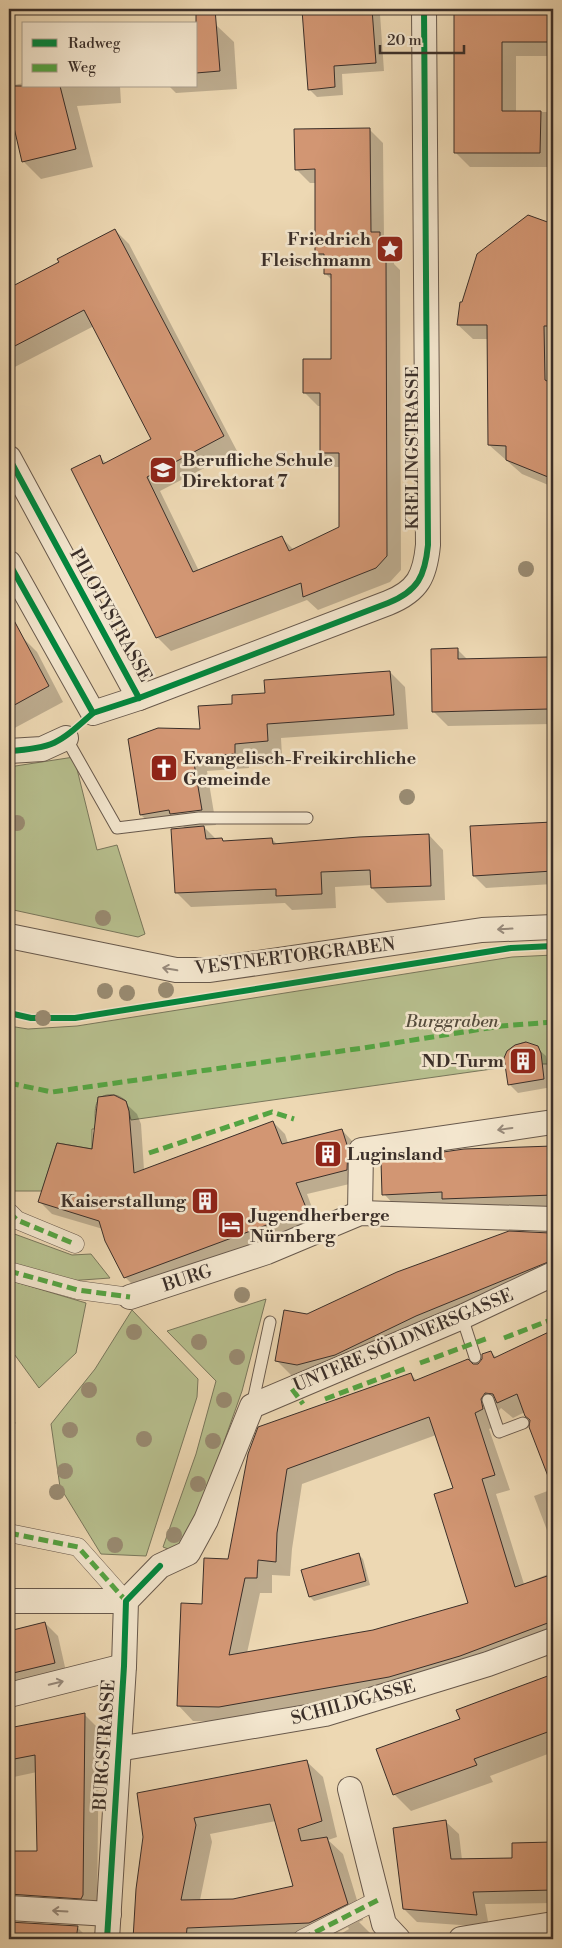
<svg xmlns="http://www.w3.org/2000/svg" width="562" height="1948" font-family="'Libre Bodoni',serif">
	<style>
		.green { fill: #b7bf8e; stroke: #79775c }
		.shadow { fill: #0003; fill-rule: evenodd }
		.building { fill: #d29673; stroke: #3b2f29; fill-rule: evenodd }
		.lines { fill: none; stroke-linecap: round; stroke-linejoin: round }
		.service-casing { stroke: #68594c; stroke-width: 13 }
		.pedestrian-casing { stroke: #68594c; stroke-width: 19 }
		.minor-casing { stroke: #68594c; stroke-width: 26 }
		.service { stroke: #f3e6ce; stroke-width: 11 }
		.pedestrian { stroke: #f3e6ce; stroke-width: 18 }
		.minor { stroke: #f3e6ce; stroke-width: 24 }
		.quiet { stroke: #54a442; stroke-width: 5; stroke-dasharray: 10 5; stroke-linecap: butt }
		.cycleway-casing { stroke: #f3e6ce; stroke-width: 9 }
		.cycleway { stroke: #00873e; stroke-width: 6 }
		.tree { fill: #998b72 }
		.oneway { stroke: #978a7c }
		.labels { text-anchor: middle; stroke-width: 5; stroke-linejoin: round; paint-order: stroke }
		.poi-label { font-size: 18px; font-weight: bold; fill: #3b2f29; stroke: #f3e6ce; text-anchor: start }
		.street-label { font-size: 18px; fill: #3b2f29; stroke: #f3e6ce }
		.park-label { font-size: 18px; font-style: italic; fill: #544c3d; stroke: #f3e6ce }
	</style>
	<rect width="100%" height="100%" fill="#edd8b3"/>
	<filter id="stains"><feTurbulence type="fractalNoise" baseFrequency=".004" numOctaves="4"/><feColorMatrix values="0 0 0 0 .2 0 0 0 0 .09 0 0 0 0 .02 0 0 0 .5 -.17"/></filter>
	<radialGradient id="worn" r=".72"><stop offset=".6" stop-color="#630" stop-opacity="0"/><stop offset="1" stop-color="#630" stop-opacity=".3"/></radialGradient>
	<g class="green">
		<polygon points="74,757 97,850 117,845 145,934 138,937 9,909 9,767"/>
		<path d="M553 955V1064H542L526 1042C511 1046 503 1051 506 1067L131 1120 126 1101C120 1096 115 1094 107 1095 92 1097 95 1117 96 1129H92V1149L57 1143 42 1191H9V1026L28 1029 77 1026 512 957Z"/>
		<polygon points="9,1232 72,1255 91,1254 110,1278 68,1281 9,1263"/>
		<polygon points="9,1280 86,1303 76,1353 39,1388 9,1347"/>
		<polygon points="266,1299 242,1391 204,1498 176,1552 163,1547 196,1454 216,1381 167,1331"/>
		<polygon points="132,1310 198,1379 197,1397 146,1556 101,1554 60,1487 51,1424 95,1369"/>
	</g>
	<g class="shadow">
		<polygon points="333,9 374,9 380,14 384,71 342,74 343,95 317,97 309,89 303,11"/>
		<polygon points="455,9 553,9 553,56 516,56 516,112 553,112 553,167 470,167 455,152"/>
		<polygon points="216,25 234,42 237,89 176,93 169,86 196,86 196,26"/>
		<polygon points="24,83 24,86 120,86 121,103 77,106 93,167 41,179 23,161 9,101 9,86"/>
		<polygon points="369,129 383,143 384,238 394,247 394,264 400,270 401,570 390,582 318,610 307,600 171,651 157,637 99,456 107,464 153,439 94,326 9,370 9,290 115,230 129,244 237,451 160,491 199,571 282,538 294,550 340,527 341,467 335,467 321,453 321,406 318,406 304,392 332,360 332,280 325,273 325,263 316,254 317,183 310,183 296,169"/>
		<polygon points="552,225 553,226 553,487 522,474 489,445 488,339 473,339 458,325"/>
		<polygon points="22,637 37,652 63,702 9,731 9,644"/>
		<polygon points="457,649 468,660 547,658 553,664 553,724 448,726 434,712"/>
		<polygon points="390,672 405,687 408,729 281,738 282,756 249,758 249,768 207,771 216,825 203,826 216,839 222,839 225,842 272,839 278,845 429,835 443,850 445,900 387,903 372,888 372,885 335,887 336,908 292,910 285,903 191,907 176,892 186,829 182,825 156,829 141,815 201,731 234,705 266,694"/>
		<polygon points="553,823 553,884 486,888 474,876 471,828"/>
		<polygon points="537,1048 546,1056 552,1087 518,1093 509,1084"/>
		<polygon points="109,1096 120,1098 137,1114 141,1124 144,1170 273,1122 285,1134 288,1143 342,1130 353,1142 358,1182 307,1194 317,1221 137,1289 125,1277 103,1229 52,1214 40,1202 93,1151"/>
		<polygon points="553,1148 553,1209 396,1207 384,1194 464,1150"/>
		<polygon points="549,1234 553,1238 553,1282 312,1379 292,1376 277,1361 308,1315"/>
		<path d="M553 1331V1485L531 1426V1420L525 1412 513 1418 501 1408 495 1415 498 1425 489 1429 510 1490 496 1494 524 1584 553 1572V1641L475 1671 235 1722 193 1721 178 1705 203 1605 229 1561 249 1454 411 1374 417 1381 478 1365 491 1352 497 1358ZM436 1435 454 1489 469 1603 374 1631 247 1653 260 1593H272V1575L290 1576 292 1549 302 1484Z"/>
		<polygon points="9,1415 16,1423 9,1429"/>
		<polygon points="553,1489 553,1546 534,1496"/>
		<polygon points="359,1555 363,1559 370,1585 314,1601 310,1597"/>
		<polygon points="45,1623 58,1636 67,1676 9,1690 9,1632"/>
		<polygon points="553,1676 553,1752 490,1776 493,1782 411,1811 394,1794 461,1719 458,1711"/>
		<polygon points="84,1714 99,1729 97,1910 13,1915 10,1923 77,1927 89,1939 9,1939 9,1852 38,1853 37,1772 9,1778 9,1731"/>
		<path d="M306 1761 323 1777 337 1837 328 1840 343 1854 363 1920 359 1922 376 1939H332L349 1929 348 1927 325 1939H135L137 1889 144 1837ZM276 1821 295 1886 233 1900H200L212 1842 210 1834Z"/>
		<polygon points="446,1822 459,1834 462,1860 514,1859 513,1844 553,1843 553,1903 485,1904 489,1927 417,1922 404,1909"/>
	</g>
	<g class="building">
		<polygon points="196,9 215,9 220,71 196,73"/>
		<polygon points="314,9 372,9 376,63 334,66 335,87 308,90 302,10"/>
		<polygon points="454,9 553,9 553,42 502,42 502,111 541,111 540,153 454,153"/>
		<polygon points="9,86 60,86 76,149 22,162 9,106"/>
		<polygon points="370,128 371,232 380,232 380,255 386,255 387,556 376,568 303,597 301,583 156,638 71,469 100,455 103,464 151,439 84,310 9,349 9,288 59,262 57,259 115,229 224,436 147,477 193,572 282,536 289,551 339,527 339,453 320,453 320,393 303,393 303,359 331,359 331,274 324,274 324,254 315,254 315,169 295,170 294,129"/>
		<polygon points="528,215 553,224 553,326 544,326 545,380 553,384 553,479 506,460 506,446 488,445 487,325 457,325 460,302 462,302 477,254"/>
		<polygon points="9,611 49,686 9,708"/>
		<polygon points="458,648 458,659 548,657 549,709 432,712 431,649"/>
		<polygon points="390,671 394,715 267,724 268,741 235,744 235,754 193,757 202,810 170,814 169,810 140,815 128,739 158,728 200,729 198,706 232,704 232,695 265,693 264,680"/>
		<polygon points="553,822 553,871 473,876 470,826"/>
		<polygon points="204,826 206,839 222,838 223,841 272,838 273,844 359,837 429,834 431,886 371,888 370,870 321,872 322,894 276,896 276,889 175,893 171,829"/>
		<polygon points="526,1042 538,1046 541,1053 544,1079 508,1085 504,1058 507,1051 515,1045"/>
		<polygon points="114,1095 126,1101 129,1111 134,1173 273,1121 282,1144 342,1129 348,1148 347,1170 296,1183 307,1210 124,1278 105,1241 99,1221 38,1202 57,1143 92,1149 98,1097"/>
		<polygon points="553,1146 553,1195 442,1199 442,1192 382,1195 381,1161 464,1149"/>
		<polygon points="509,1231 550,1233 553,1244 553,1260 416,1316 335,1355 297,1365 275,1361 284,1310 307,1314 397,1272"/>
		<path d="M553 1330V1484H551L529 1427 530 1420 525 1416 517 1394 497 1403 493 1394 485 1393 481 1399 483 1409 475 1413 495 1475 482 1479 515 1587 553 1574V1621L460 1656 389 1677 219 1707 177 1706 181 1603 202 1604 204 1558 228 1559 248 1454 258 1427 411 1373 414 1381 468 1359 473 1364H478L482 1359V1354L491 1351 494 1358ZM429 1417 453 1488 434 1494 468 1603 373 1630 229 1655 245 1578H257L258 1560 276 1562 277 1533 287 1469Z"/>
		<polygon points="359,1553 366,1581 309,1597 301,1570"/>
		<polygon points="45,1622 55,1663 9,1674 9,1631"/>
		<polygon points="553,1674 553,1730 474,1759 477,1765 393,1795 376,1749 460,1719 456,1710"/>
		<polygon points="85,1713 83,1895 81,1899 9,1894 9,1851 37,1851 35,1755 9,1760 9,1728"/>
		<path d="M307 1760 322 1821 298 1829 301 1841 327 1837 348 1904 309 1923 187 1928 186 1939H133L136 1889 143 1837 137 1793ZM270 1804 293 1886 233 1899 181 1900 196 1825 194 1818Z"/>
		<polygon points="446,1820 451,1859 512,1858 512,1843 553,1842 553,1890 473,1892 477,1915 403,1909 393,1828"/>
		<polygon points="9,1922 78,1926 76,1939 9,1939"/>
	</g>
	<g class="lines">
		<g class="service-casing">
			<g id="service">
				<polyline points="66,738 117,828 199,818 307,818"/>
				<polyline points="462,1317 475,1357"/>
				<polyline points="488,1400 499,1432 523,1423"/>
				<polyline points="252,1406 270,1322"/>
			</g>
		</g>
		<g class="pedestrian-casing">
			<g id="pedestrian">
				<polyline points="9,1212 17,1220 75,1244"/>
				<polyline points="9,1271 78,1290 130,1297"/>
				<polyline points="9,1533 78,1547 126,1601"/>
				<polyline points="302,1939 378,1900"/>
			</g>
		</g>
		<g class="minor-casing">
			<g id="minor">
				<polyline points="9,458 139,698"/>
				<path d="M9 563 93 713 139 698 388 603C418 591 425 576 428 545L424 9"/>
				<polyline points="9,751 42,749 66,738"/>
				<polyline points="9,936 176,970 210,970 482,930 553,927"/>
				<polyline points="360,1213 361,1150 553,1122"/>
				<polyline points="130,1297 267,1252 360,1213 553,1219"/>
				<polyline points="9,1601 126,1601"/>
				<polyline points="9,1695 124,1666"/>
				<polyline points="118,1749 325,1714 488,1664 553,1640"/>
				<polyline points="350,1789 384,1924 398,1939"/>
				<polyline points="9,1908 109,1914"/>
				<polyline points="107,1939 124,1666 126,1601 160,1566 188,1553 206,1520 252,1406 462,1317 553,1274"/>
				<polyline points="461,1939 553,1924"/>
			</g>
		</g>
		<use href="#service" class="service"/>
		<use href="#pedestrian" class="pedestrian"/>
		<use href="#minor" class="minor"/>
		<g class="quiet">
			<polyline points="9,1083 52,1092 363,1048 501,1026 553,1022"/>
			<polyline points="149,1153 272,1112 294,1119"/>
			<polyline points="9,1212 17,1220 75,1244"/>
			<polyline points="9,1271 78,1290 130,1297"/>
			<polyline points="504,1338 553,1319"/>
			<polyline points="420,1363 488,1338"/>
			<polyline points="292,1389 303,1404"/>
			<polyline points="325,1399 407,1368"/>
			<polyline points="9,1533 78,1547 126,1601"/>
			<polyline points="302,1939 378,1900"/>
		</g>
		<g class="cycleway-casing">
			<g id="cycleway">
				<polyline points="9,458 139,698"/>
				<path d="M9 563 93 713 139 698 388 603C418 591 425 576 428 545L424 9"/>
				<path d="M9 751C55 748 59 743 93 713"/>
				<polyline points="9,1013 31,1018 75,1018 511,948 553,946"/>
				<polyline points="107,1939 124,1666 126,1601 160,1566"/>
			</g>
		</g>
		<use href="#cycleway" class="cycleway"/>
	</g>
	<g class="tree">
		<circle cx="526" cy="569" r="8"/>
		<circle cx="407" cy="797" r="8"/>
		<circle cx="17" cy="823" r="8"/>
		<circle cx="103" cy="918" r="8"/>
		<circle cx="166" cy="990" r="8"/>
		<circle cx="105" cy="991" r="8"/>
		<circle cx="127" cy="993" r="8"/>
		<circle cx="43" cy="1018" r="8"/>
		<circle cx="242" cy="1295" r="8"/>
		<circle cx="134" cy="1332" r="8"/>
		<circle cx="199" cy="1342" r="8"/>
		<circle cx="237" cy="1357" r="8"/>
		<circle cx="89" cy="1390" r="8"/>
		<circle cx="224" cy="1400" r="8"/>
		<circle cx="70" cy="1430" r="8"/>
		<circle cx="144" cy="1439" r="8"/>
		<circle cx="213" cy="1441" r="8"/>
		<circle cx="65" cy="1471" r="8"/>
		<circle cx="198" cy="1484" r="8"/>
		<circle cx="57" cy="1492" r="8"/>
		<circle cx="174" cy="1535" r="8"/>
		<circle cx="115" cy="1545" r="8"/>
	</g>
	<defs><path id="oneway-shaft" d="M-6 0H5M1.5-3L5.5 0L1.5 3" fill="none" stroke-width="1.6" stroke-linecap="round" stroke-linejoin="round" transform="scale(1.25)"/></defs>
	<g class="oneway">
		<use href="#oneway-shaft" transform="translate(505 929) rotate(177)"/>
		<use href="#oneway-shaft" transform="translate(170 969) rotate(-170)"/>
		<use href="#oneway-shaft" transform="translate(505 1129) rotate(172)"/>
		<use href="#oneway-shaft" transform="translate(56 1683) rotate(-14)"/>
		<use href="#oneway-shaft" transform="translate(60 1911) rotate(-177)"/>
	</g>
	<defs>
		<g id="sight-square" transform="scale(1.4375)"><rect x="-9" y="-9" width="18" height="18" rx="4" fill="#8f2418" stroke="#f3e6ce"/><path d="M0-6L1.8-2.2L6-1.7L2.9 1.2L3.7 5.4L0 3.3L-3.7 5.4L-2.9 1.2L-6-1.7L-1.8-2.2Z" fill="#fff"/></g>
		<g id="school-square" transform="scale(1.4375)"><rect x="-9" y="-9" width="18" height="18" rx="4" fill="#8f2418" stroke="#f3e6ce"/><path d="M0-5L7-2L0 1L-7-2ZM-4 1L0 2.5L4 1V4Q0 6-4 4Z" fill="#fff"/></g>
		<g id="church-square" transform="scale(1.4375)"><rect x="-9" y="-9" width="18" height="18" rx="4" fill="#8f2418" stroke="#f3e6ce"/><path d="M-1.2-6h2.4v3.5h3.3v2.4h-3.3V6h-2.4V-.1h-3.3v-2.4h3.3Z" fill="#fff"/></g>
		<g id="building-square" transform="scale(1.4375)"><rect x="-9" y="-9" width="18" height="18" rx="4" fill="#8f2418" stroke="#f3e6ce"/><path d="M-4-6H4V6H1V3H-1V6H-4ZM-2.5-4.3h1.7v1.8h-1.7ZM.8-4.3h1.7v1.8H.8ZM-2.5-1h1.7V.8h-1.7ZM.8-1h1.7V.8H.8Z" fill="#fff"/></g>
		<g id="hotel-square" transform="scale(1.4375)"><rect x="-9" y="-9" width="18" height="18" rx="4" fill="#8f2418" stroke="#f3e6ce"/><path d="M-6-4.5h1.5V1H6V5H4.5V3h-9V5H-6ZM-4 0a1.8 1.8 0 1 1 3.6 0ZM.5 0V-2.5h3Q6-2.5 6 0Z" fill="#fff"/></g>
	</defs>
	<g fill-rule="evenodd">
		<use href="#sight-square" x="390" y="249"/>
		<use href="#school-square" x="163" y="470"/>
		<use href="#church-square" x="164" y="768"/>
		<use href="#building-square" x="523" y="1061"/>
		<use href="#building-square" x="328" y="1154"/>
		<use href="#building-square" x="205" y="1201"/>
		<use href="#hotel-square" x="231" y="1225"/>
	</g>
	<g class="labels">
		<g class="poi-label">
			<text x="371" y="245" text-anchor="end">Friedrich<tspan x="371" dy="21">Fleischmann</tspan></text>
			<text x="182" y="466">Berufliche Schule<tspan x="182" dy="21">Direktorat 7</tspan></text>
			<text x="183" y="764">Evangelisch-Freikirchliche<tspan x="183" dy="21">Gemeinde</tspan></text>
			<text x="504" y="1067" text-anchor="end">ND-Turm</text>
			<text x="347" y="1160">Luginsland</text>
			<text x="186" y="1207" text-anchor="end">Kaiserstallung</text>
			<text x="250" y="1221">Jugendherberge<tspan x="250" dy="21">Nürnberg</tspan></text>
		</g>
		<g class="street-label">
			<text transform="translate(412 448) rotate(-90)" y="6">KRELINGSTRASSE</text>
			<text transform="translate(111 615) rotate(61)" y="6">PILOTYSTRASSE</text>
			<text transform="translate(295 956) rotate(-7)" y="6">VESTNERTORGRABEN</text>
			<text transform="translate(187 1278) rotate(-18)" y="6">BURG</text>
			<text transform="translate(403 1340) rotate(-23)" y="6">UNTERE SÖLDNERSGASSE</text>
			<text transform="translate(353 1702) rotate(-15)" y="6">SCHILDGASSE</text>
			<text transform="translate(104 1745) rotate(-86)" y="6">BURGSTRASSE</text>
		</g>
		<g class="park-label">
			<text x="452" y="1027">Burggraben</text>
		</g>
	</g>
	<rect width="562" height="1948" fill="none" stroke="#edd8b3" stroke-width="30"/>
	<rect x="10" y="10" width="542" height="1928" fill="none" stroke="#3b2f29" stroke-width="2.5"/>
	<rect x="15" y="15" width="532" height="1918" fill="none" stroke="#3b2f29"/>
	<rect x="22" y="22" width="175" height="65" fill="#f3e6ce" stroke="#a99d8c"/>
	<rect x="32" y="39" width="25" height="8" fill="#00873e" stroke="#a99d8c"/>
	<text x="68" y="48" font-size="15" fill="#3b2f29">Radweg</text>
	<rect x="32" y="64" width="25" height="8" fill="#54a442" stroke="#a99d8c"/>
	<text x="68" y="72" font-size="15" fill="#3b2f29">Weg</text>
	<path d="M380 45v8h84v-8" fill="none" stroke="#3b2f29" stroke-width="2.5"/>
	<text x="387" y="45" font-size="15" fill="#3b2f29" stroke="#f3e6ce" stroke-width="4" paint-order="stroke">20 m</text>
	<rect width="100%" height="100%" filter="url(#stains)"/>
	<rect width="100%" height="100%" fill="url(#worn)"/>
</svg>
